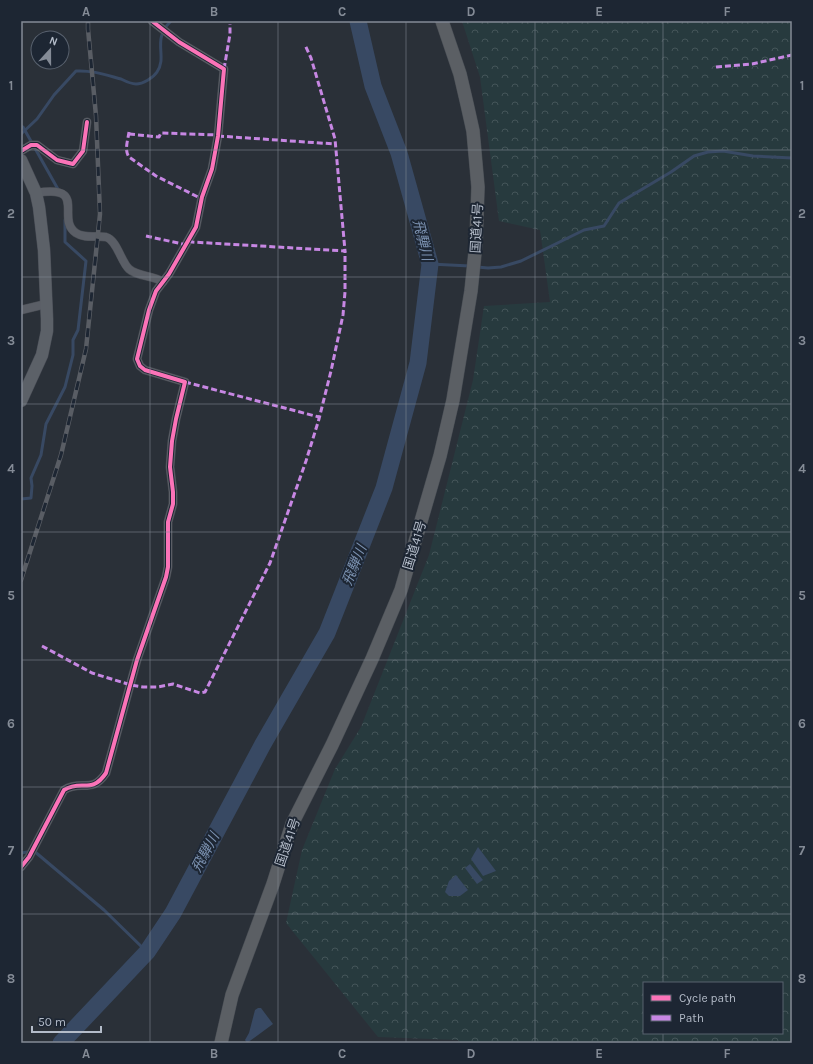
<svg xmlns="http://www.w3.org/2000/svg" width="813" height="1064" font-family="Karla,'Noto Sans JP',sans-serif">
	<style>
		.forest { fill: url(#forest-crowns); fill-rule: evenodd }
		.water { fill: #384963 }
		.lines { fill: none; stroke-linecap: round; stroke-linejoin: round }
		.stream { stroke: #384963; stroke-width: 3 }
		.river { stroke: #384963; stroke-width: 17 }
		.minor-casing { stroke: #484c53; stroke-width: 9 }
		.primary-casing { stroke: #484c55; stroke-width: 13 }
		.trunk-casing { stroke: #474c53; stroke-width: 14 }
		.minor { stroke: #5a5e66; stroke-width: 8 }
		.primary { stroke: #5c6168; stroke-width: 12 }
		.trunk { stroke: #5b5f64; stroke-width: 13 }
		.rail-casing { stroke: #595d64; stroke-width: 4.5 }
		.rail { stroke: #1d2633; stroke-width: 3; stroke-dasharray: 9; stroke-linecap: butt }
		.quiet { stroke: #c787e3; stroke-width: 3; stroke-dasharray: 6 3; stroke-linecap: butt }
		.cycleway-casing { stroke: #1d2633; stroke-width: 6 }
		.cycleway { stroke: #fb73b8; stroke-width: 4 }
		.grid { fill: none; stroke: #848b96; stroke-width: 1; stroke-opacity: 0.55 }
		.labels { text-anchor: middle; stroke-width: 4; stroke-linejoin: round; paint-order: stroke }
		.street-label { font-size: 13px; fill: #b4bcc9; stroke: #1d2633 }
		.water-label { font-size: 14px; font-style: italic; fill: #7c92b1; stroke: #1d2633 }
		.neatline { fill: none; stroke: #848b96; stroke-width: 1.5 }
		.grid-label { font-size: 13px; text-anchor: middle; font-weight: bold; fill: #848b96 }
	</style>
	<defs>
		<pattern id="forest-crowns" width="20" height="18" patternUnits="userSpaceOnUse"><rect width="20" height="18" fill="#273a3e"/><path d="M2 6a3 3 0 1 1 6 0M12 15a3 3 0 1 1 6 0" fill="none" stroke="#445559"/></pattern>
	</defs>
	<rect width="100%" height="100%" fill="#2a3038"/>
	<path class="forest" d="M462 21H792V1043H459L458 1040 378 1037 286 923 302 850 335 769 361 727 429 555 473 380 484 306 550 302 540 230 499 221 480 77ZM644 983H782V1033H644Z"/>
	<g class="water">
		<polygon points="478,847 496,871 483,876 471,859"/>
		<polygon points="470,864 483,880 477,884 465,868"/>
		<polygon points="456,875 468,890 460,896 449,896 445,892 449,881"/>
		<polygon points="258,1008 261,1008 273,1024 247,1043 245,1040 249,1033 255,1010"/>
	</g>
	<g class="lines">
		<g class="stream">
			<polyline points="21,126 23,127 59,191"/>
			<path d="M21 134 37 119 54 95 76 71C92 70 106 75 121 79 125 81 131 84 136 84 143 84 153 78 157 72 168 56 151 40 171 21"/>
			<polyline points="430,264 470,266"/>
			<polyline points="477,267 488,268 501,267 521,261 584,230 604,226 619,203 671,172 694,156 708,152 723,151 753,156 792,158"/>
			<polyline points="21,499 31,498 32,486 31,478 41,455 46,424 65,387 73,355 73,340 78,330 86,261 65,242 65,220"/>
			<polyline points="21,853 34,851 104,910 147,952"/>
		</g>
		<polyline class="river" points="61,1043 147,952 173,913 263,744 327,633 384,488 418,363 430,264 399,153 373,86 358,21"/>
		<g class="minor-casing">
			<g id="minor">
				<polyline points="21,151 31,145 37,145 57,160 73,164 83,151 87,122"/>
				<path d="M36 193C89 184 55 219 76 233 85 239 97 235 106 237 117 240 121 262 129 269 138 277 153 275 163 282"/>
				<polyline points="21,310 46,304"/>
				<path d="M21 867 29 857 64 790C82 779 91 795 106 773L137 660 166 577 168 567V522L173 504V492L170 467 172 441 176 419 185 382 145 370 140 366 137 359 149 310 156 291 169 274 196 227 202 197 212 169 218 136 224 69 179 42 152 21"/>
			</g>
		</g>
		<g class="primary-casing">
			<polyline id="primary" points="21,160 36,193 39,207 44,250 47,319 47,331 42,355 21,401"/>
		</g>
		<g class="trunk-casing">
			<polyline id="trunk" points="221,1043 232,995 273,884 292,824 332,745 372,659 401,590 440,456 453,400 471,291 476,243 478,187 473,131 467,104 460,74 442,21"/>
		</g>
		<use href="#minor" class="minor"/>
		<use href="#primary" class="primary"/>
		<use href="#trunk" class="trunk"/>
		<g class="rail-casing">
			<polyline id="rail" points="21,580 61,455 86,349 100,214 96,116 88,29 88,21"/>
		</g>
		<use href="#rail" class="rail"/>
		<g class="quiet">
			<polyline points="716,67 752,64 792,55"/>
			<polyline points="224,69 230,34 230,24"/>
			<path d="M129 132C128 140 124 150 129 157L156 176 202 199"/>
			<polyline points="129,134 159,137 161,133 218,135"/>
			<polyline points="218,136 335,144"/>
			<polyline points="146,236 187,245"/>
			<polyline points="189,240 192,242 345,251 335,139 311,58 305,45"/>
			<polyline points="185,382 319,417"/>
			<polyline points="42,646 92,673 131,685 143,687 158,687 173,684 200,693 205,692 270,563 306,461 319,419 331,371 343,315 345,292 345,251"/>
		</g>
		<g class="cycleway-casing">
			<g id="cycleway">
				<polyline points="21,151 31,145 37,145 57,160 73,164 83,151 87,122"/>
				<path d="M21 867 29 857 64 790C82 779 91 795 106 773L137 660 166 577 168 567V522L173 504V492L170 467 172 441 176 419 185 382 145 370 140 366 137 359 149 310 156 291 169 274 196 227 202 197 212 169 218 136 224 69 179 42 152 21"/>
			</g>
		</g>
		<use href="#cycleway" class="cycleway"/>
	</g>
	<path class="grid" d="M150 21V1043M278 21V1043M406 21V1043M535 21V1043M663 21V983M21 150H792M21 277H792M21 404H792M21 532H792M21 660H792M21 787H792M21 914H792M663 1033V1043"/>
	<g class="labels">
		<g class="street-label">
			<text transform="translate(476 228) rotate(-87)" y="5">国道41号</text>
			<text transform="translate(414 545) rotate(-73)" y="5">国道41号</text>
			<text transform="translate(287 842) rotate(-71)" y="5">国道41号</text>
		</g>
		<g class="water-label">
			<text transform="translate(423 240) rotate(76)" y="5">飛騨川</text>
			<text transform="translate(354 565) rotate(-68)" y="5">飛騨川</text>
			<text transform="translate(205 852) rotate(-62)" y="5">飛騨川</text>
		</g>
	</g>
	<rect width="813" height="1064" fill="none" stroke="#1d2633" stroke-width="44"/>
	<rect x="643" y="982" width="140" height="52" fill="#1d2633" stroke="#59626f"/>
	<rect x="651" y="995" width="20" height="6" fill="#fb73b8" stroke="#59626f"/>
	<text x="679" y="1002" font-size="12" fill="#b4bcc9">Cycle path</text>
	<rect x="651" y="1015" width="20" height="6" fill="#c787e3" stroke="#59626f"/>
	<text x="679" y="1022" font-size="12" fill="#b4bcc9">Path</text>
	<g transform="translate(50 50) rotate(21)"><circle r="19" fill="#1d2633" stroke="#59626f"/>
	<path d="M0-3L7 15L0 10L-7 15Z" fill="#848b96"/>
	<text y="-6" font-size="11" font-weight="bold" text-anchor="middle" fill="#b4bcc9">N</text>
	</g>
	<path d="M32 1026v6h69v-6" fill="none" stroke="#b4bcc9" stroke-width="2"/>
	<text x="38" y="1026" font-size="12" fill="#b4bcc9" stroke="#1d2633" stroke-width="3" paint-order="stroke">50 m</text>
	<rect x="22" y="22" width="769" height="1020" class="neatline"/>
	<g class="grid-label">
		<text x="86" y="16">A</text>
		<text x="214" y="16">B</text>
		<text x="342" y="16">C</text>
		<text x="471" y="16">D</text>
		<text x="599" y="16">E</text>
		<text x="727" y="16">F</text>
		<text x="11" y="90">1</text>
		<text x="802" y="90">1</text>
		<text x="11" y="218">2</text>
		<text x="802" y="218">2</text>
		<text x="11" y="345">3</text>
		<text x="802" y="345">3</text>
		<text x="11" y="473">4</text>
		<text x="802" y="473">4</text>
		<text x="11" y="600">5</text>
		<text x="802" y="600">5</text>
		<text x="11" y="728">6</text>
		<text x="802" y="728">6</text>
		<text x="11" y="855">7</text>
		<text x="802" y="855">7</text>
		<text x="11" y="983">8</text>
		<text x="802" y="983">8</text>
		<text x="86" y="1058">A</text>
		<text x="214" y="1058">B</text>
		<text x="342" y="1058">C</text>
		<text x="471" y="1058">D</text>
		<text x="599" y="1058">E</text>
		<text x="727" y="1058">F</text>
	</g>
</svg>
